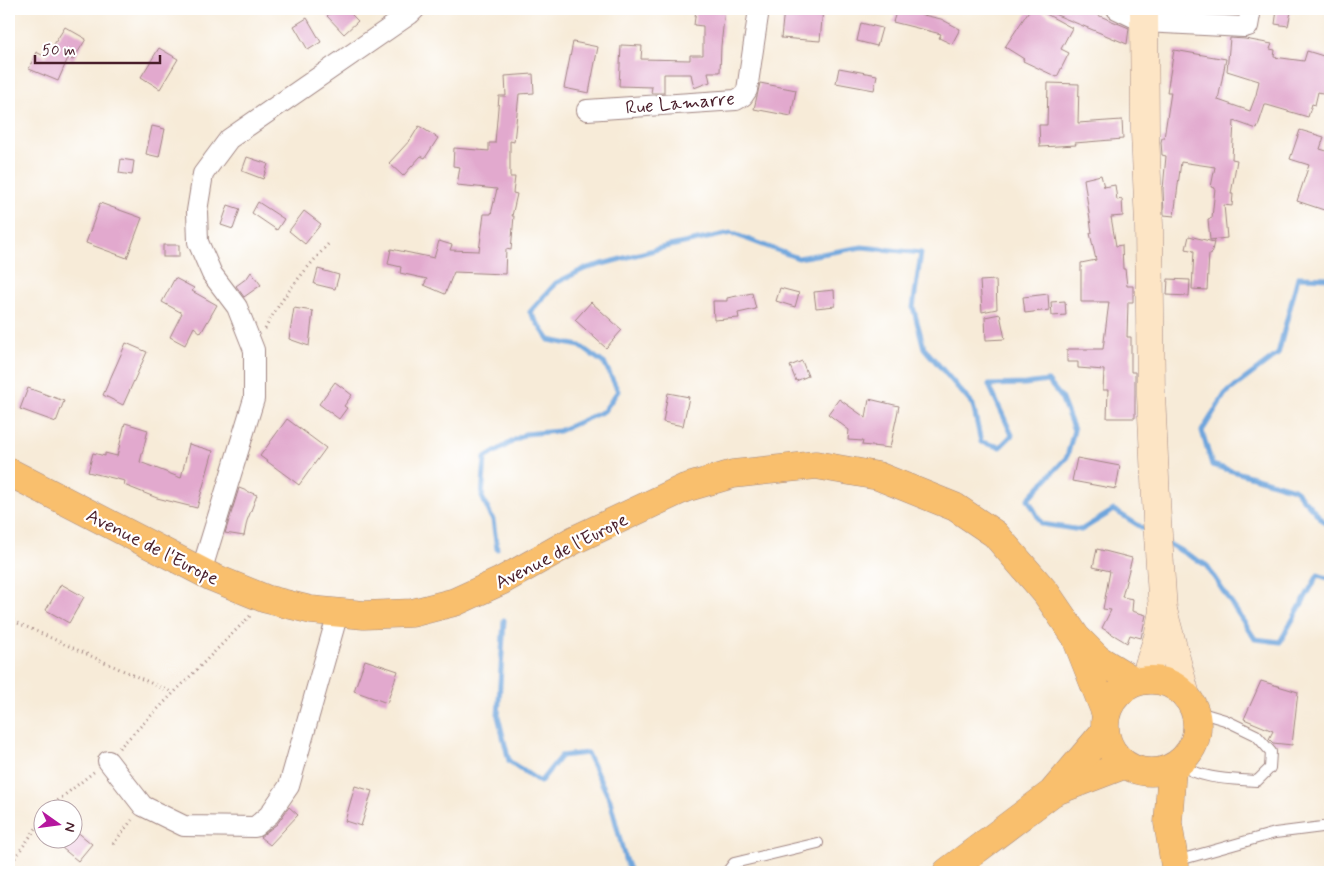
<svg xmlns="http://www.w3.org/2000/svg" width="1339" height="881" font-family="Mynerve,sans-serif">
	<style>
		.lines { fill: none; stroke-linecap: round; stroke-linejoin: round }
		.stream { stroke: #6ea5dc; stroke-width: 5 }
		.building { fill: #e2a9ce }
		.service-casing { stroke: #a08582; stroke-width: 12 }
		.minor-casing { stroke: #a08582; stroke-width: 22 }
		.secondary-casing { stroke: #a08582; stroke-width: 29 }
		.primary-casing { stroke: #a08582; stroke-width: 29 }
		.path { stroke: #a08582; stroke-width: 3; stroke-dasharray: 1 4; stroke-linecap: butt }
		.service { stroke: #fff; stroke-width: 10 }
		.minor { stroke: #fff; stroke-width: 20 }
		.secondary { stroke: #fde5c5; stroke-width: 28 }
		.primary { stroke: #f9bf6d; stroke-width: 28 }
		.labels { text-anchor: middle; stroke-width: 4.5; stroke-linejoin: round; paint-order: stroke }
		.street-label { font-size: 19px; fill: #4a1f2b; stroke: #fff }
	</style>
	<rect width="100%" height="100%" fill="#fff"/>
	<filter id="ink" filterUnits="userSpaceOnUse"><feTurbulence type="fractalNoise" baseFrequency=".02" numOctaves="2"/><feDisplacementMap in="SourceGraphic" scale="10" xChannelSelector="R" yChannelSelector="G"/><feConvolveMatrix kernelMatrix="1 2 1 2 8 2 1 2 1" color-interpolation-filters="sRGB"/></filter>
	<filter id="wash" filterUnits="userSpaceOnUse"><feTurbulence type="fractalNoise" baseFrequency=".0096" numOctaves="4" result="noise"/><feDisplacementMap in="SourceGraphic" scale="20" xChannelSelector="R" yChannelSelector="G"/><feGaussianBlur stdDeviation="1.12" result="paint"/><feColorMatrix in="noise" values="0 0 0 0 0 0 0 0 0 0 0 0 0 0 0 0 0 1.4 0 .05"/><feComposite in="paint" operator="in"/></filter>
	<g filter="url(#wash)">
		<rect width="100%" height="100%" fill="#f7ebd8"/>
		<g class="lines">
			<g class="stream">
				<polyline points="1330,278 1298,277 1278,354 1225,394 1202,431 1212,465 1294,489 1330,528"/>
				<polyline points="1167,543 1206,565 1255,639 1280,642 1318,575 1330,579"/>
				<polyline points="497,549 493,520 482,497 485,458 525,434 559,431 604,411 618,391 605,364 580,346 549,340 530,312 556,283 584,269 665,247 731,233 798,258 862,247 921,253 913,307 924,348 973,405 981,442 1000,447 1012,435 989,385 1025,384 1048,381 1061,397 1074,430 1067,457 1028,499 1042,524 1081,530 1114,510 1149,532"/>
				<polyline points="504,620 498,716 509,761 540,782 561,756 587,753 610,800 625,859 630,872"/>
			</g>
		</g>
		<g id="blocks">
			<g class="building">
				<polygon points="335,9 346,9 358,21 344,34 327,16"/>
				<polygon points="696,9 725,9 721,46 720,72 708,72 710,82 694,88 691,74 664,74 664,93 651,93 652,87 619,86 621,45 642,46 641,59 690,60 690,55 703,55 703,26 694,25"/>
				<polygon points="784,9 823,9 820,41 781,38"/>
				<polygon points="897,9 941,19 960,29 952,44 939,38 941,34 893,22"/>
				<polygon points="1030,9 1037,9 1072,28 1061,49 1069,53 1057,77 1023,61 1024,59 1005,47"/>
				<polygon points="1042,9 1083,9 1129,28 1127,44"/>
				<polygon points="1277,10 1291,12 1288,26 1275,24"/>
				<polygon points="307,18 321,42 308,50 294,26"/>
				<polygon points="861,23 882,28 877,46 857,41"/>
				<polygon points="65,27 86,39 73,60 68,58 58,81 29,69 36,52 46,57"/>
				<polygon points="1230,38 1245,39 1272,44 1270,49 1275,50 1274,57 1304,61 1307,51 1330,58 1330,79 1326,94 1318,92 1315,105 1312,104 1308,117 1267,105 1265,105 1257,129 1234,121 1232,159 1237,160 1231,194 1233,194 1232,206 1224,205 1227,238 1210,240 1208,219 1212,218 1215,188 1211,187 1215,167 1181,162 1174,216 1164,215 1163,189 1166,156 1162,155 1161,142 1162,138 1164,138 1171,92 1167,92 1174,50 1226,59 1218,100 1250,111 1256,95 1259,81 1227,71"/>
				<polygon points="573,42 598,47 589,93 564,88"/>
				<polygon points="159,48 178,59 160,89 141,77"/>
				<polygon points="839,68 877,75 874,90 836,83"/>
				<polygon points="533,74 534,93 519,94 514,142 510,141 510,177 515,177 513,193 517,194 512,216 514,216 511,250 506,249 505,274 454,272 445,294 424,285 427,279 400,273 401,267 388,264 391,249 434,258 439,241 452,245 450,250 479,251 484,214 491,214 497,189 457,185 460,167 453,166 454,148 489,151 489,143 495,143 499,96 506,96 505,76"/>
				<polygon points="760,83 796,90 791,116 754,109"/>
				<polygon points="1048,83 1079,84 1078,123 1122,120 1123,139 1075,143 1076,145 1040,147 1039,125 1047,125"/>
				<polygon points="152,126 165,129 159,157 146,154"/>
				<polygon points="419,126 438,138 425,158 421,156 403,176 389,163 411,139"/>
				<polygon points="1300,130 1324,137 1320,149 1330,152 1330,212 1297,201 1309,165 1290,159"/>
				<polygon points="247,157 268,164 263,179 242,171"/>
				<polygon points="121,159 134,161 132,175 119,173"/>
				<polygon points="1101,175 1104,187 1115,185 1117,200 1122,199 1123,216 1111,217 1116,246 1122,245 1123,269 1125,269 1127,286 1133,286 1133,302 1128,302 1127,337 1131,337 1131,372 1135,372 1135,418 1107,418 1108,390 1103,390 1104,370 1078,368 1078,362 1067,362 1067,349 1103,349 1109,302 1081,302 1081,263 1096,260 1090,233 1092,233 1084,179"/>
				<polygon points="258,202 284,219 277,230 252,213"/>
				<polygon points="100,203 142,218 127,258 86,243"/>
				<polygon points="228,205 240,209 233,229 221,225"/>
				<polygon points="304,211 321,224 305,244 289,231"/>
				<polygon points="1189,236 1214,242 1211,255 1209,254 1207,290 1192,289 1194,251 1186,249"/>
				<rect x="163" y="245" width="16" height="12"/>
				<polygon points="318,269 339,275 335,289 314,284"/>
				<polygon points="251,272 261,285 244,297 236,286 247,278"/>
				<polygon points="175,278 194,288 192,291 217,305 201,333 194,327 185,345 170,337 182,313 162,302"/>
				<polygon points="1168,279 1190,280 1189,296 1167,295"/>
				<polygon points="996,280 997,309 982,312 980,281"/>
				<polygon points="780,288 799,293 795,307 776,301"/>
				<polygon points="834,290 835,306 816,308 814,292"/>
				<polygon points="752,293 756,309 738,313 739,318 714,320 713,301 727,301 727,298"/>
				<polygon points="1048,294 1049,310 1025,313 1023,297"/>
				<polygon points="1065,301 1066,315 1052,316 1051,302"/>
				<polygon points="591,302 622,330 606,348 575,320"/>
				<polygon points="294,308 313,311 309,346 289,339"/>
				<polygon points="1000,314 1005,339 986,340 985,317"/>
				<polygon points="126,343 147,352 123,405 103,395"/>
				<polygon points="802,361 808,376 796,381 790,366"/>
				<polygon points="335,382 352,395 344,406 347,408 339,419 319,404"/>
				<polygon points="28,388 64,401 56,422 20,409"/>
				<polygon points="668,393 689,397 683,426 663,422"/>
				<polygon points="839,399 866,418 869,399 899,406 890,448 862,445 863,441 848,440 849,430 828,414"/>
				<polygon points="287,419 326,448 299,485 260,456"/>
				<polygon points="125,423 148,430 140,462 181,478 189,444 213,451 197,508 157,498 124,485 125,481 88,472 93,453 105,456 105,453 117,456"/>
				<polygon points="1077,458 1120,466 1116,489 1072,481"/>
				<polygon points="239,488 257,495 247,521 244,536 225,533"/>
				<polygon points="1097,549 1132,558 1122,597 1133,599 1132,611 1146,615 1141,638 1130,635 1127,643 1102,628 1111,610 1103,609 1110,571 1093,567"/>
				<polygon points="61,584 84,597 69,623 46,610"/>
				<polygon points="365,660 398,671 387,703 354,691"/>
				<polygon points="1261,681 1298,692 1292,745 1273,743 1269,739 1273,731 1244,719"/>
				<polygon points="355,786 372,791 361,826 345,821"/>
				<polygon points="289,807 298,815 270,845 260,837 277,824"/>
				<polygon points="75,830 92,844 78,861 62,848 69,838 72,838 72,834"/>
			</g>
		</g>
	</g>
	<g filter="url(#ink)">
		<use href="#blocks" fill-opacity="0" stroke="#a08582" stroke-width="1"/>
		<g class="lines">
			<g class="service-casing">
				<g id="service">
					<path d="M1179 764C1203 780 1230 779 1257 781L1270 768 1271 752 1256 735 1225 720 1195 711"/>
					<polyline points="1176,861 1275,833 1330,826"/>
					<polyline points="727,872 734,863 818,843"/>
				</g>
			</g>
			<g class="minor-casing">
				<g id="minor">
					<polyline points="1117,9 1144,22 1244,27 1248,26 1251,9"/>
					<polyline points="587,110 736,100 743,96 747,90 759,9"/>
					<polyline points="201,572 254,399 254,350 237,307 212,274 198,242 197,211 203,174 229,139 410,14 415,9"/>
					<polyline points="108,761 143,806 184,826 255,827 269,815 289,786 338,613"/>
				</g>
			</g>
			<g class="secondary-casing">
				<g id="secondary">
					<polyline points="1164,614 1186,696"/>
					<polyline points="1144,680 1158,637 1163,611 1157,520 1151,395 1149,225 1145,132 1144,9"/>
				</g>
			</g>
			<g class="primary-casing">
				<g id="primary">
					<polyline points="9,472 212,577 266,599 311,610 364,615 412,613 455,602 501,581 574,540 685,488 733,474 816,465 878,476 955,507 995,534 1046,593 1076,637 1098,659 1136,682"/>
					<polyline points="1078,643 1106,714"/>
					<circle cx="1151" cy="726" r="46"/>
					<polyline points="1172,769 1168,823 1176,872"/>
					<polyline points="1056,791 1124,765"/>
					<polyline points="947,872 1052,793 1104,732"/>
				</g>
			</g>
			<g class="path">
				<path d="M265 329C282 296 305 270 330 242"/>
				<polyline points="9,619 173,693"/>
				<polyline points="119,748 250,616"/>
				<polyline points="51,808 56,802 95,771"/>
				<polyline points="113,844 132,820"/>
				<polyline points="9,866 42,820"/>
			</g>
			<use href="#service" class="service"/>
			<use href="#minor" class="minor"/>
			<use href="#secondary" class="secondary"/>
			<use href="#primary" class="primary"/>
		</g>
	</g>
	<g class="labels">
		<g class="street-label">
			<text transform="translate(680 102) rotate(-5)" y="7">Rue Lamarre</text>
			<text transform="translate(153 546) rotate(27)" y="7">Avenue de l'Europe</text>
			<text transform="translate(561 550) rotate(-27)" y="7">Avenue de l'Europe</text>
		</g>
	</g>
	<rect width="1339" height="881" fill="none" stroke="#fff" stroke-width="30"/>
	<g transform="translate(58 824) rotate(104)"><circle r="24" fill="#ffffff" stroke="#b7a5aa"/>
	<path d="M0-4L9 19L0 12L-9 19Z" fill="#b5179e"/>
	<text y="-8" font-size="14" font-weight="bold" text-anchor="middle" fill="#4a1f2b">N</text>
	</g>
	<path d="M35 55v8h125v-8" fill="none" stroke="#4a1f2b" stroke-width="2.5"/>
	<text x="42" y="55" font-size="15" fill="#4a1f2b" stroke="#ffffff" stroke-width="4" paint-order="stroke">50 m</text>
</svg>
